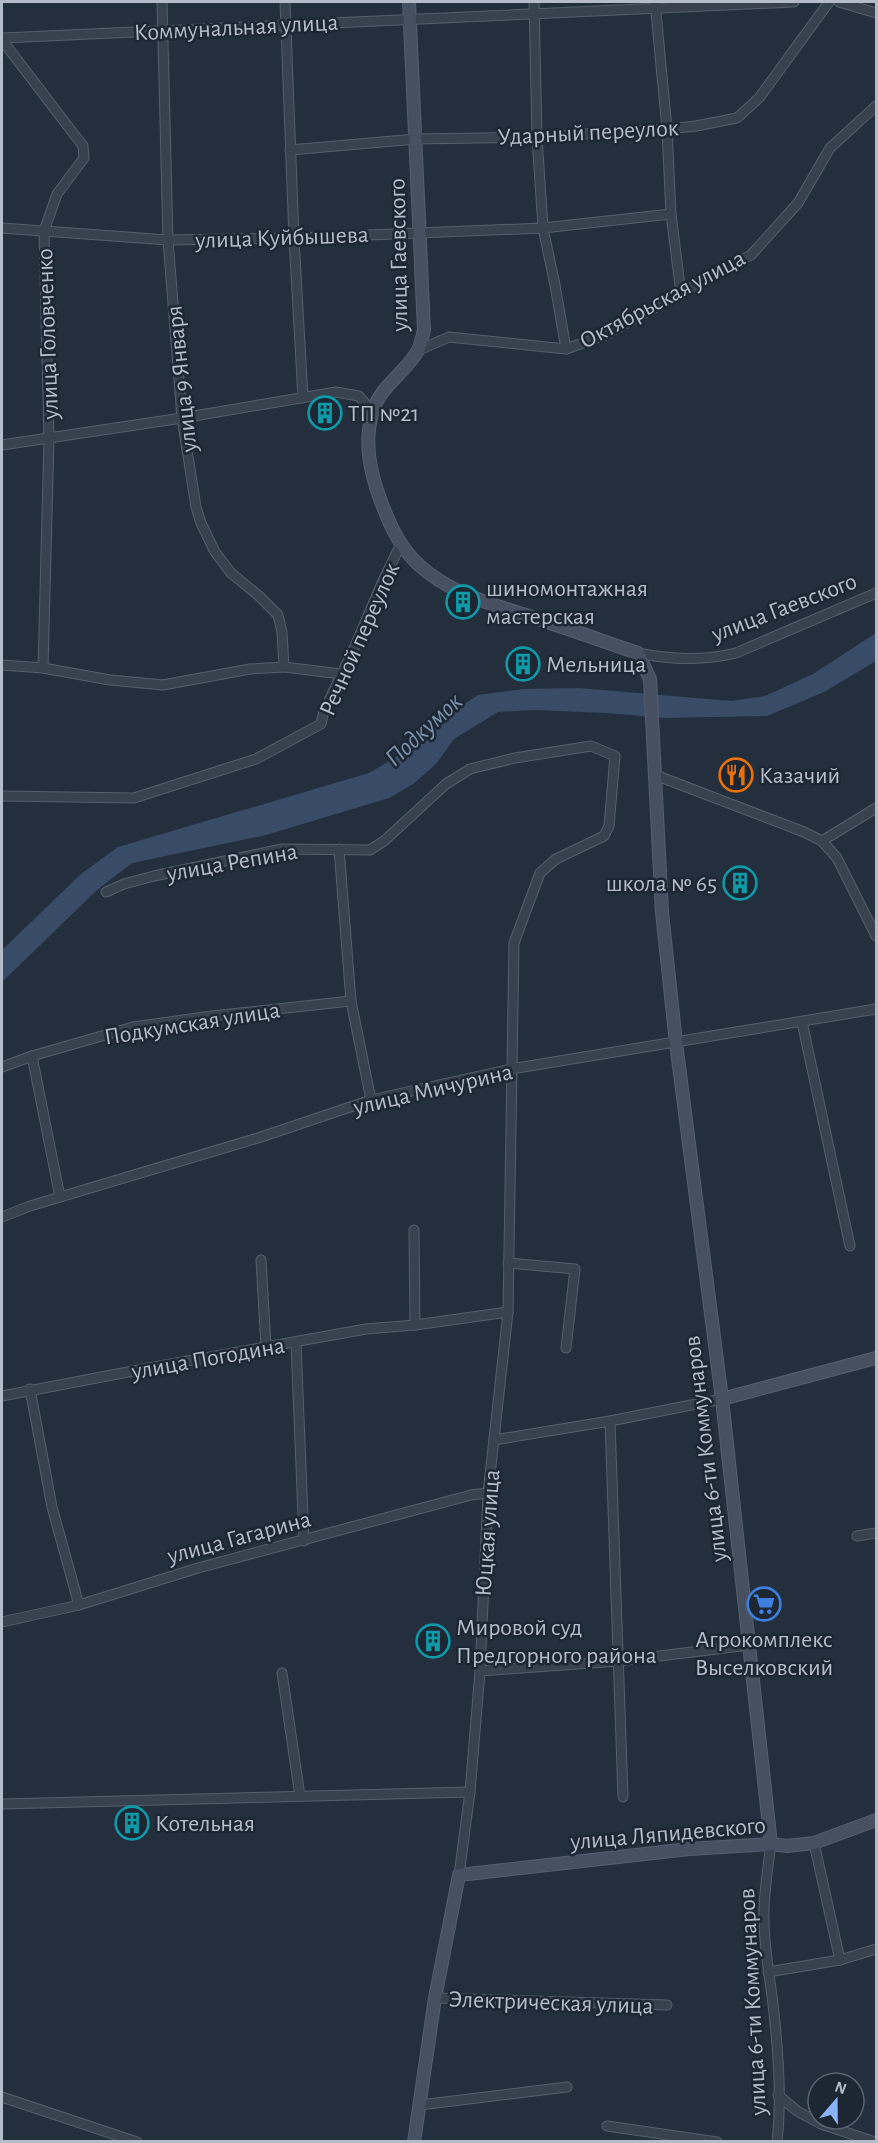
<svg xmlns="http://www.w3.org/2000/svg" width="878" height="2143" font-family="'Alegreya Sans',sans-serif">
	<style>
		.water { fill: #394c67 }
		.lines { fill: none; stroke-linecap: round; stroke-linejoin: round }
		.street-casing { stroke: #565f6c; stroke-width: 11 }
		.secondary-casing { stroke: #565f6c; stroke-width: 14 }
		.street { stroke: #38414e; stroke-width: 9 }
		.secondary { stroke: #465061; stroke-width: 12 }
		.labels { text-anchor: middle; stroke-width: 5; stroke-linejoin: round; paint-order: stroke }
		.street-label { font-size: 24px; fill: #b4bcc9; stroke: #1d2633 }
		.poi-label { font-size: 24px; fill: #b4bcc9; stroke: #1d2633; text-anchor: start }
		.water-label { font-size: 26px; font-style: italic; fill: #7c92b1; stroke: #1d2633 }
	</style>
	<rect width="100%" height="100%" fill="#242f3e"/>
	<polygon class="water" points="876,633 876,661 824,692 767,716 664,718 607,713 535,710 498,712 454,739 436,764 413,784 389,798 266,835 132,863 97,890 2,982 2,950 81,874 118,847 369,773 403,753 446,716 478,695 524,689 579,688 731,701 765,696 813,674"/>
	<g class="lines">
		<g class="street-casing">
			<g id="street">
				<polyline points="162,2 168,240 182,418 196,507 201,523 215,552 231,573 259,596 278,615 282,632 284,667 341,674"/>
				<polyline points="285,2 294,238 303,398"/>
				<polyline points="534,2 537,137 543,228 555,285 566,349"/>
				<polyline points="655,2 667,129 671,214 681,294"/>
				<polyline points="839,2 876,13"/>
				<polyline points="2,38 794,2"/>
				<polyline points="2,40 83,146 84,158 57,194 44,231 49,439 43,668"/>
				<polyline points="290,150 416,139 537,137 667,129 696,126 737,118 759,98 829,2"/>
				<polyline points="2,228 168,240 294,238 543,228 671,214"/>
				<polyline points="419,350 449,337 566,349 605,335 751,255 798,203 830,148 876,106"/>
				<polyline points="2,445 182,418 336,392 359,396 372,412"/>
				<path d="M638 653C672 660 703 661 736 653L876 593"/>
				<polyline points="2,665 43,668 110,680 163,685 250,669 284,667"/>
				<polyline points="655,775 804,832 822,841 837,858 876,936"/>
				<polyline points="2,796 134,798 256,759 321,724 324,711 355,646 383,581 401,544"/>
				<polyline points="822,841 876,808"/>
				<polyline points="339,849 351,1001 371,1100"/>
				<polyline points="106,892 124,884 154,876 282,849 370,850 384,841 446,784 470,769 515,758 591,746 615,756 609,826 604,836 556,859 540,873 514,943 508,1312 488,1493 480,1671 470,1792 459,1875"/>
				<polyline points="802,1022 850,1246"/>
				<polyline points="32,1056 60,1197"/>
				<polyline points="2,1067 32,1056 133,1027 212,1016 351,1001"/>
				<polyline points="2,1217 30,1206 258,1138 371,1100 511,1069 876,1009"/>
				<polyline points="414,1230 415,1325"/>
				<polyline points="261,1260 266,1347"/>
				<polyline points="508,1263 575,1269 566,1348"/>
				<polyline points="296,1343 304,1541"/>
				<polyline points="30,1389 52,1507 79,1605"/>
				<polyline points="2,1396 154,1367 366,1329 415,1325 508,1312"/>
				<polyline points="610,1421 623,1797"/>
				<polyline points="494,1440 610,1421 722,1399"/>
				<polyline points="857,1536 876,1533"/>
				<polyline points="2,1622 79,1605 198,1568 471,1495 488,1493"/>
				<polyline points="480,1671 619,1661 749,1645"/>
				<polyline points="282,1673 300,1796"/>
				<polyline points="2,1804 470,1792"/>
				<polyline points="814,1843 840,1960"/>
				<path d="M771 1844C768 1865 765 1886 764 1908 763 1940 769 1972 773 2004 778 2049 782 2097 777 2142"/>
				<polyline points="768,1972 840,1960 876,1949"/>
				<polyline points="435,1998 667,2005"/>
				<polyline points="778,2095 797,2111 821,2124 875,2142"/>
				<polyline points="2,2097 137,2142"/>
				<polyline points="420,2105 567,2087"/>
				<polyline points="607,2126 717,2142"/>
			</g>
		</g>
		<g class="secondary-casing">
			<g id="secondary">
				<path d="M409 2 424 330C422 337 421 346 417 352 404 374 378 388 372 414 364 443 370 471 380 499 389 523 399 547 419 565 453 597 504 607 547 622 578 632 608 643 638 653L650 679 662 912 676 1043 722 1399 771 1844"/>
				<polyline points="722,1399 876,1358"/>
				<polyline points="414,2142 435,1998 459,1875 689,1849 771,1844 787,1846 814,1843 876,1820"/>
			</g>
		</g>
		<use href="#street" class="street"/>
		<use href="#secondary" class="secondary"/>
	</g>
	<defs>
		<g id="building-ring" transform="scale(1.725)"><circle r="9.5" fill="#1d2633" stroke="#0f9aa8" stroke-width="1.5"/><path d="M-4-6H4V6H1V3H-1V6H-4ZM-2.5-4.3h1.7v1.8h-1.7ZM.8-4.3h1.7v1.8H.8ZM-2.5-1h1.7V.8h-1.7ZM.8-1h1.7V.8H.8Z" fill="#0f9aa8"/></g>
		<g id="restaurant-ring" transform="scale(1.725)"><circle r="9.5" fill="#1d2633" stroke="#e8710a" stroke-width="1.5"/><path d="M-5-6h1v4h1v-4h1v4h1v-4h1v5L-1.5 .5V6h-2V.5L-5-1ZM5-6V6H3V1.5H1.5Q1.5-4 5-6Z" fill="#e8710a"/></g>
		<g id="supermarket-ring" transform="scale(1.725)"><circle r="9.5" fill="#1d2633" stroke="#3f7fe0" stroke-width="1.5"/><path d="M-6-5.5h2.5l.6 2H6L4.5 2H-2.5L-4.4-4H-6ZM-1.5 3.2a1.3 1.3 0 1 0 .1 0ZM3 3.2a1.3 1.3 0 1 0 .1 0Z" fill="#3f7fe0"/></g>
	</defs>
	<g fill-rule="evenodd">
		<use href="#building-ring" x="325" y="413"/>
		<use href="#building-ring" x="463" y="602"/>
		<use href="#building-ring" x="523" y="664"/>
		<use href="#restaurant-ring" x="736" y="775"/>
		<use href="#building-ring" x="740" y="883"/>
		<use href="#supermarket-ring" x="764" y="1604"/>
		<use href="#building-ring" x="433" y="1641"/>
		<use href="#building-ring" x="132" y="1823"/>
	</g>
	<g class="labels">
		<g class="street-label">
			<text transform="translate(236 27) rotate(-3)" y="8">Коммунальная улица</text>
			<text transform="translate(588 132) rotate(-3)" y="8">Ударный переулок</text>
			<text transform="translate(282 237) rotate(-2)" y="8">улица Куйбышева</text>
			<text transform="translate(398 255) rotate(-91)" y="8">улица Гаевского</text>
			<text transform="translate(662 299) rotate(-28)" y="8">Октябрьская улица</text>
			<text transform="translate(47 334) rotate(-92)" y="8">улица Головченко</text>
			<text transform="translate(181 379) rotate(-96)" y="8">улица 9 Января</text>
			<text transform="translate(784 607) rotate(-21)" y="8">улица Гаевского</text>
			<text transform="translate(359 639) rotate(-66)" y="8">Речной переулок</text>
			<text transform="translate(232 862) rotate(-10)" y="8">улица Репина</text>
			<text transform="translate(192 1023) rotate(-9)" y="8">Подкумская улица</text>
			<text transform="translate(433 1089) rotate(-13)" y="8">улица Мичурина</text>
			<text transform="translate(208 1358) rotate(-10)" y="8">улица Погодина</text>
			<text transform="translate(705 1449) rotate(-97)" y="8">улица 6-ти Коммунаров</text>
			<text transform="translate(487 1533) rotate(-86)" y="8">Юцкая улица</text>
			<text transform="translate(239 1537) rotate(-15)" y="8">улица Гагарина</text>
			<text transform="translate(668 1833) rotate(-5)" y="8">улица Ляпидевского</text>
			<text transform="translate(551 2002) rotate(2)" y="8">Электрическая улица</text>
			<text transform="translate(752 2002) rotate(-93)" y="8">улица 6-ти Коммунаров</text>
		</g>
		<g class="poi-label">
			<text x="348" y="421">ТП №21</text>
			<text x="486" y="596">шиномонтажная<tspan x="486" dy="28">мастерская</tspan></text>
			<text x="546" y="672">Мельница</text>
			<text x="759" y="783">Казачий</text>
			<text x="717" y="891" text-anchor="end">школа № 65</text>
			<text x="456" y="1635">Мировой суд<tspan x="456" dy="28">Предгорного района</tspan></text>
			<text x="764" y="1647" text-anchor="middle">Агрокомплекс<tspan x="764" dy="28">Выселковский</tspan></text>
			<text x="155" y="1831">Котельная</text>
		</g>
		<g class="water-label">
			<text transform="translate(423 729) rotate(-43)" y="9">Подкумок</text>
		</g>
	</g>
	<rect width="878" height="2143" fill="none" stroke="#b4bcc9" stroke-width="6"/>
	<g transform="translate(836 2101) rotate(20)"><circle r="28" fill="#1d2633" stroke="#59626f" stroke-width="1.5"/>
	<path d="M0-4.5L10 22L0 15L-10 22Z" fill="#8ab4f8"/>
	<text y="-9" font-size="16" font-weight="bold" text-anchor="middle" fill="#b4bcc9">N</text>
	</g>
</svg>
